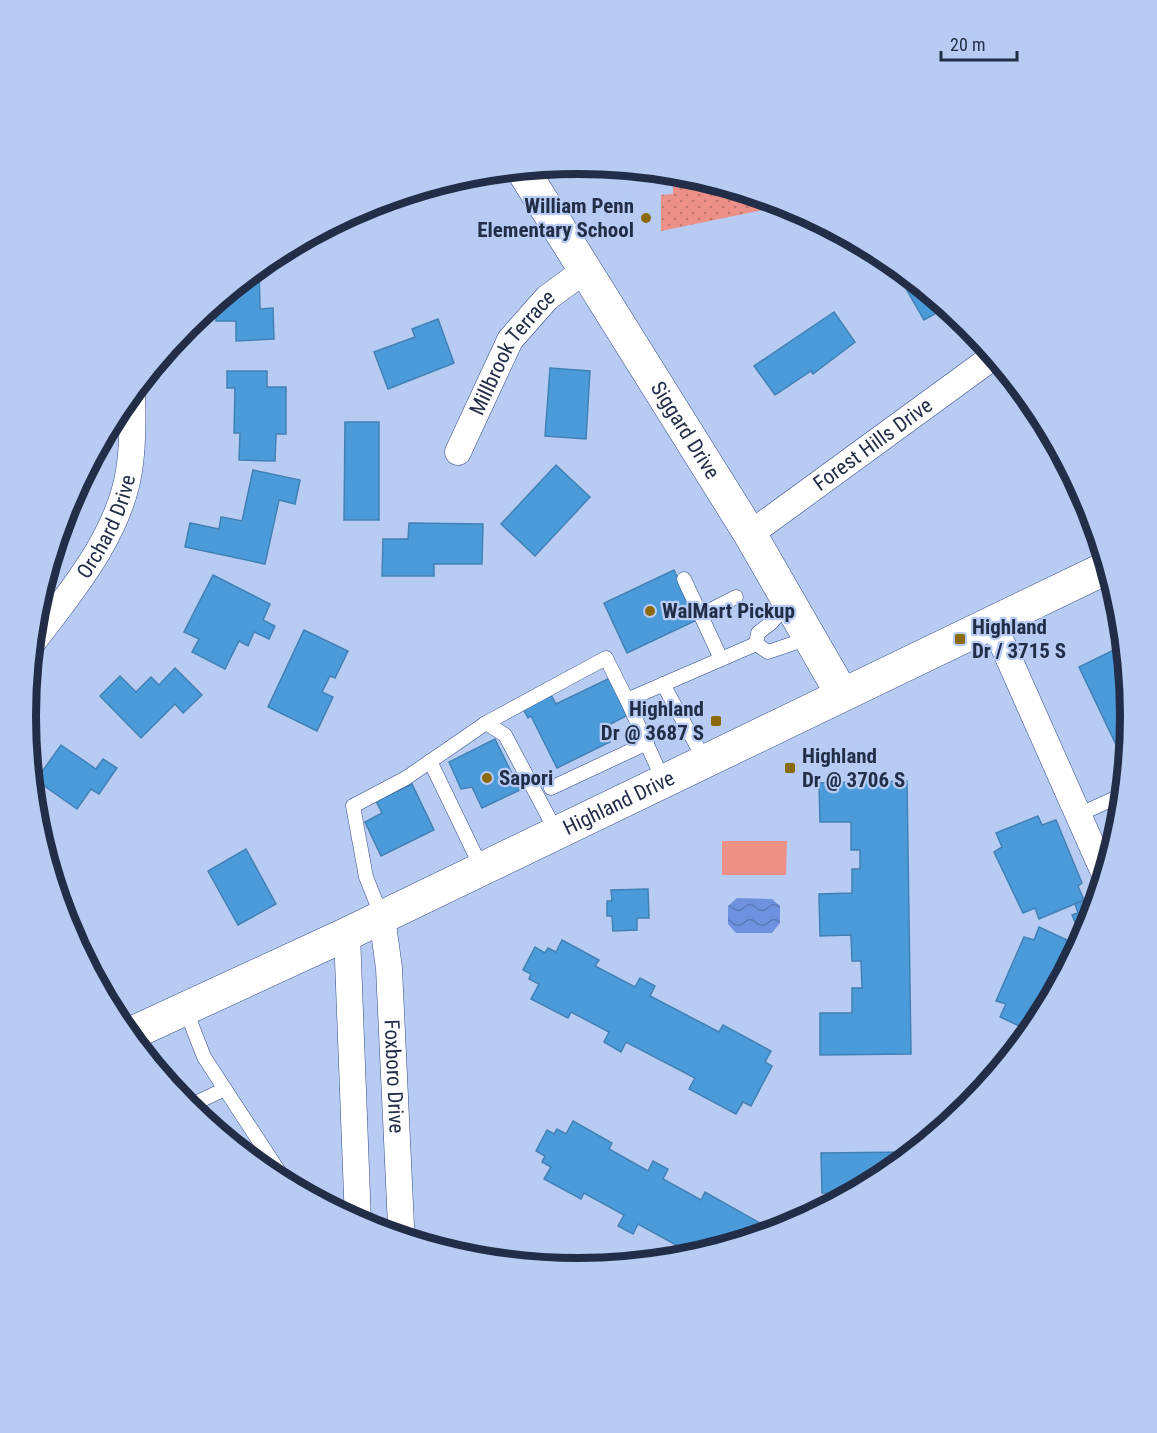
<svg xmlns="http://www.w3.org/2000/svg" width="1157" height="1433" font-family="'Roboto Condensed',sans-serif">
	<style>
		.grass { fill: url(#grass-dots) }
		.green { fill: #ec9088 }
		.water { fill: url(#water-waves) }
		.building { fill: #4b9bdb; stroke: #4281b4; stroke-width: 1.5 }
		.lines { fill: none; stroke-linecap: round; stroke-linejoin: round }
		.lane-casing { stroke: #324b86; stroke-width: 15 }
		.street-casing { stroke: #324b86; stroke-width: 27 }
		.secondary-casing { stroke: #324b86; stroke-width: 34 }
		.lane { stroke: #fff; stroke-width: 14 }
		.street { stroke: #fff; stroke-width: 26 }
		.secondary { stroke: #fff; stroke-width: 33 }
		.poi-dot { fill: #8c6a0b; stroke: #b7cbf3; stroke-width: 2 }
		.labels { text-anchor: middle; stroke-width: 4.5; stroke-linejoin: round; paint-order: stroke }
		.poi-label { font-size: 21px; font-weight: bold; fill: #222e48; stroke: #b7cbf3; text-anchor: start }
		.street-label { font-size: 21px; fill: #222e48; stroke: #b7cbf3 }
		.rim { fill: none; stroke: #222e48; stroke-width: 8 }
	</style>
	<defs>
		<pattern id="grass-dots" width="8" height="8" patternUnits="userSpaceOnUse" patternTransform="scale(1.5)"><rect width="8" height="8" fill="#ec9088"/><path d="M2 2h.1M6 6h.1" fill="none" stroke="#bf7671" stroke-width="1.8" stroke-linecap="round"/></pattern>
		<pattern id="water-waves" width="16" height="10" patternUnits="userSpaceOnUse" patternTransform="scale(1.5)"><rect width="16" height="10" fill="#6f92e0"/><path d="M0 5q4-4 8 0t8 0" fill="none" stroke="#5b78b8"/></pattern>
	</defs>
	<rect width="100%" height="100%" fill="#b7cbf3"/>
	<polygon class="grass" points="673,173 687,174 787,205 661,231 661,195 673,194"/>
	<polygon class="green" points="722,841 787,841 786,875 722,875"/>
	<polygon class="water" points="737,898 772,899 780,906 780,923 772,933 736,933 728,924 728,906"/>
	<g class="building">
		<polygon points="259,267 260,309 273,308 274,339 236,341 236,321 216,321 216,311 204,312"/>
		<polygon points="902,270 947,307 924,320 897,273"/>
		<polygon points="834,312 855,342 813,374 811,371 775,395 754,366"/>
		<polygon points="438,319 454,363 388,389 374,352 415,337 412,329"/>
		<polygon points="550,368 590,371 586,439 545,436"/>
		<polygon points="227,371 267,371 267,387 286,387 286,434 276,434 275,461 239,460 240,433 234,433 235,388 227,388"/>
		<polygon points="345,422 379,422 379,520 344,520"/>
		<polygon points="556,465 590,497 535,556 501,524"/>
		<polygon points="253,470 300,480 295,504 279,500 265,564 185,547 190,523 219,529 221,517 242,521"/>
		<polygon points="409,523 483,524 482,564 434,564 434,576 382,576 383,539 408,539"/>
		<polygon points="674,570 697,620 627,653 604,603"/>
		<polygon points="213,575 270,604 263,620 275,626 269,639 254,632 248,646 239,641 225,669 192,652 199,639 184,632"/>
		<polygon points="304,630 348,651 335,678 330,676 322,692 333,697 317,731 268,707"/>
		<polygon points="1124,645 1131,717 1128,749 1120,753 1079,667"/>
		<polygon points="175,668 202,695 183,713 175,704 141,738 100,696 120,676 136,692 151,677 159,685"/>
		<polygon points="610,678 628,715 603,728 610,742 557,768 531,716 528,718 522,707 550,693 556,704"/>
		<polygon points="495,739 520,790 482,808 472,787 461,789 449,762"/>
		<polygon points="61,745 96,769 103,759 117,768 99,794 91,789 77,809 36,780"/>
		<polygon points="907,781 911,1054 820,1055 820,1013 852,1013 852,988 862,988 861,961 852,961 851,935 820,936 819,894 852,893 852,869 860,869 860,850 851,850 851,822 820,822 819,783"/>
		<polygon points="412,784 434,830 381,856 365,822 382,813 376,801"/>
		<polygon points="1038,816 1042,825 1056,820 1082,883 1078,886 1084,900 1039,919 1035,908 1023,913 994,852 1002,847 996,833"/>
		<polygon points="246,849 276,904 238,925 208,871"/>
		<polygon points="648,889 649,918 637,918 637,930 613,931 612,916 607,916 607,901 612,901 611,890"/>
		<polygon points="1084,900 1092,918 1089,928 1081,944 1086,934 1083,927 1078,929 1072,915 1078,913 1075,904"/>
		<polygon points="1039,927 1080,946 1032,1032 1000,1017 1006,1004 996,1001 1024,937 1034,940"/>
		<polygon points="562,940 599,960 595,966 635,987 640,978 655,986 650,996 719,1032 723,1025 771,1051 765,1062 772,1066 751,1106 743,1102 736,1114 689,1089 695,1078 626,1042 621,1052 604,1042 609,1032 571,1012 568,1018 531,999 539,984 529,979 531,974 523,970 535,947 545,953 548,948 556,952"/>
		<polygon points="573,1121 612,1143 609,1149 648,1171 653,1161 668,1169 663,1179 701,1200 705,1192 776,1232 685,1259 674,1253 678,1246 638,1224 633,1234 618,1226 624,1215 584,1193 581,1199 544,1179 551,1167 542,1162 545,1156 536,1151 547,1130 554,1134 557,1129 566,1134"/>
		<polygon points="909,1152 909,1157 885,1176 852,1194 822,1193 821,1153"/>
	</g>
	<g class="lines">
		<g class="lane-casing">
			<g id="lane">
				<polyline points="684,579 721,659"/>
				<polyline points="701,615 736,597"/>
				<polyline points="756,644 768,652 809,638"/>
				<polyline points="756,644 758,633 771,623 789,602"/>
				<polyline points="663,684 705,761"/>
				<polyline points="627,700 663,780"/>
				<polyline points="486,723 606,658 627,700 756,644"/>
				<polyline points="430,761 482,869"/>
				<polyline points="551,788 647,743"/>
				<polyline points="1078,815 1124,794"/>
				<polyline points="382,917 366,877 353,806 406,778 486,723 505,735 557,833"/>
				<polyline points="185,1008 204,1057 278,1170 281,1182"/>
				<polyline points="187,1107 225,1089"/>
			</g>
		</g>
		<g class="street-casing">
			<g id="street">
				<path id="s1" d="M458 452 510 340 547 298 585 270"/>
				<path id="s2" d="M750 534 994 356"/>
				<polyline points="993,623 1105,875"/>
				<path id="s3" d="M33 642C71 592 119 535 129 471 133 446 133 419 132 393"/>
				<path id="s4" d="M382 917 389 968 401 1226 399 1237"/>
				<polyline points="347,934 358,1222"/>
			</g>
		</g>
		<g class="secondary-casing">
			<g id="secondary">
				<path id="s5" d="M522 169 750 534 842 694"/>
				<path id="s6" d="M128 1035 347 934 1108 567"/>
			</g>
		</g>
		<use href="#lane" class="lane"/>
		<use href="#street" class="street"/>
		<use href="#secondary" class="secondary"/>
	</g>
	<g class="poi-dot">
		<circle cx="646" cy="218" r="6"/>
		<circle cx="650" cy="611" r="6"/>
		<rect x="954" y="633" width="12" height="12" rx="3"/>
		<rect x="710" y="715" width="12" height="12" rx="3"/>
		<rect x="784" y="762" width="12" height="12" rx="3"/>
		<circle cx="487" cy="778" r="6"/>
	</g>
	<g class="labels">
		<g class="poi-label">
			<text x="634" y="213" text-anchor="end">William Penn<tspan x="634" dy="24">Elementary School</tspan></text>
			<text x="662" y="618">WalMart Pickup</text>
			<text x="972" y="634">Highland<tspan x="972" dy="24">Dr / 3715 S</tspan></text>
			<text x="704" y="716" text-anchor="end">Highland<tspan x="704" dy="24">Dr @ 3687 S</tspan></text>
			<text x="802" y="763">Highland<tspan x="802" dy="24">Dr @ 3706 S</tspan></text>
			<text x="499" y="785">Sapori</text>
		</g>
		<g class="street-label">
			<text dy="7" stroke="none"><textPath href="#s1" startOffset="114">Millbrook Terrace</textPath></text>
			<text dy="7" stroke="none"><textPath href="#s5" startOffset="308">Siggard Drive</textPath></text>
			<text dy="7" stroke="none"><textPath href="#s2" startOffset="152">Forest Hills Drive</textPath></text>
			<text dy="7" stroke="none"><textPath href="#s3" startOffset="138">Orchard Drive</textPath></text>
			<text dy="7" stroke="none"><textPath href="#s6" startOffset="543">Highland Drive</textPath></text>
			<text dy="7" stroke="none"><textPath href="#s4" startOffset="160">Foxboro Drive</textPath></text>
		</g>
	</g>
	<path d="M0 0H1157V1433H0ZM36 716a542 542 0 1 1 1084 0a542 542 0 1 1-1084 0Z" fill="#b7cbf3" fill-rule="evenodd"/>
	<path class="rim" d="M36 716a542 542 0 1 1 1084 0a542 542 0 1 1-1084 0Z"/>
	<path d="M941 51v9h76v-9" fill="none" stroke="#222e48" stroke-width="3"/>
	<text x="950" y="51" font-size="18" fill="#222e48" stroke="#b7cbf3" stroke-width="4.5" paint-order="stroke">20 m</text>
</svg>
